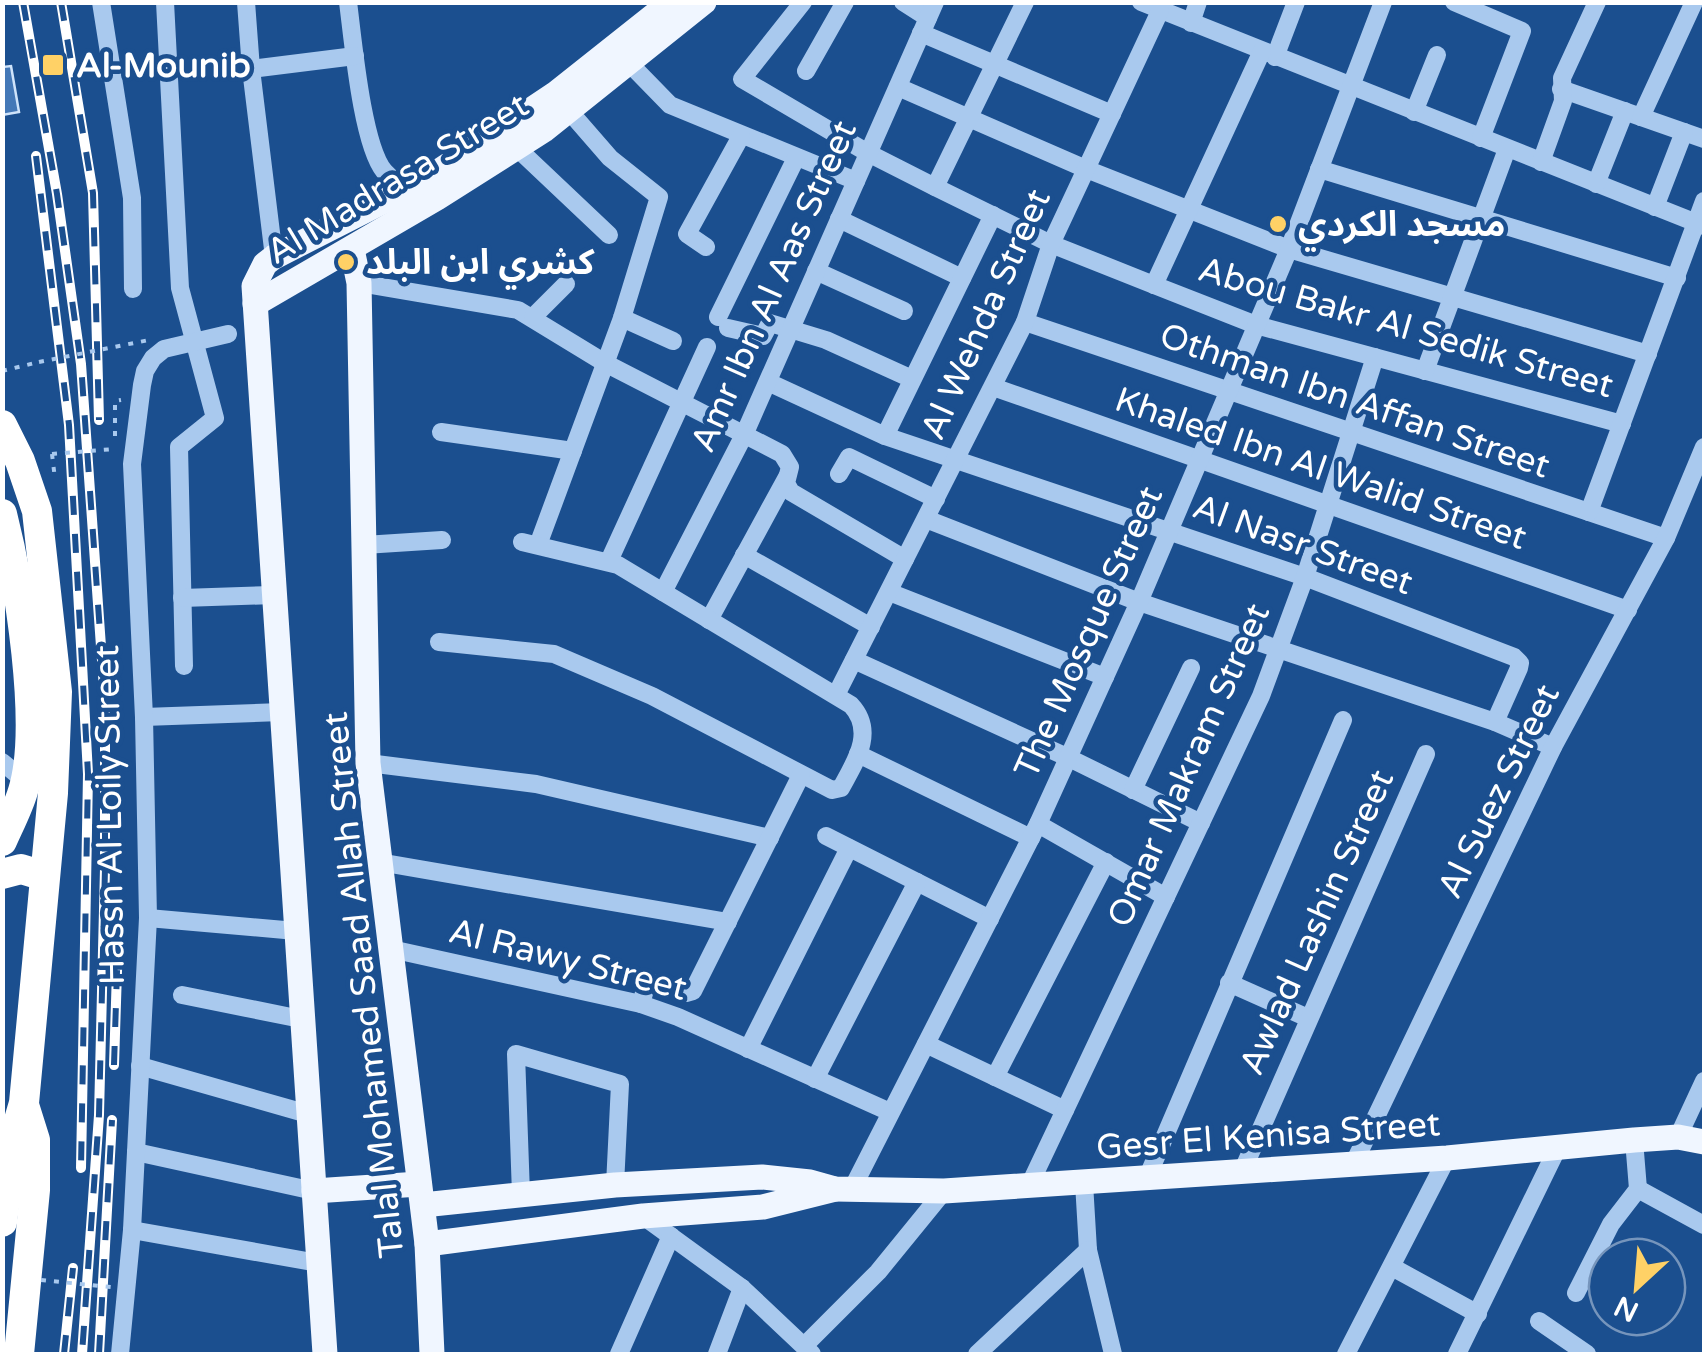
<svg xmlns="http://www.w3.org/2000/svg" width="1707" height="1357" font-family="'Varela Round','Noto Sans Arabic',sans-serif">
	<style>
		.building { fill: #4478b7; stroke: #cfe3fa; stroke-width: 2.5 }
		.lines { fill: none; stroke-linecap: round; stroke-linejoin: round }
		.path { stroke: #a9c9ee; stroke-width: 4; stroke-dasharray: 5 8; stroke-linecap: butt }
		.minor { stroke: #a9c9ee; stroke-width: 18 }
		.major { stroke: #f0f6ff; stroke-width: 25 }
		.highway { stroke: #fff; stroke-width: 30 }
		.rail-casing { stroke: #fff; stroke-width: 10 }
		.rail { stroke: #1b4f8f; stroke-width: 6; stroke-dasharray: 19; stroke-linecap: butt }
		.path-bridge { stroke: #a9c9ee; stroke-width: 4; stroke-dasharray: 5 8; stroke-linecap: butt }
		.poi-dot { fill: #ffd166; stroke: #1b4f8f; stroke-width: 4 }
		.labels { text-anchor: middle; stroke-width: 9; stroke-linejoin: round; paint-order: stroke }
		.poi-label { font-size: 35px; font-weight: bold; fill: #fff; stroke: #1b4f8f; text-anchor: start }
		.street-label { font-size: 35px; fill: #fff; stroke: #1b4f8f }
	</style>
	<rect width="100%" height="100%" fill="#1b4f8f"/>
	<polygon class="building" points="11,66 19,112 2,115 2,67"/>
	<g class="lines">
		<g class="path">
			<polyline points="2,371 39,362"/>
			<polyline points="115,436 115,401 121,400"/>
			<polyline points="52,454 55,479"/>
		</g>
		<g class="minor">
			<polyline points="101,2 132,198 133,289"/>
			<polyline points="165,2 180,288 215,418 179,447 184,666"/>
			<polyline points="246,2 251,69 274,257"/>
			<path d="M348 2C353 40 362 144 384 171 393 182 405 185 418 190"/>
			<polyline points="803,2 742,79 868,153 935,187 1051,244 1154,285 1256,325 1622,424"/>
			<polyline points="903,2 928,18"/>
			<polyline points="1141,2 1704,226"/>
			<polyline points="1454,2 1522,31 1481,138"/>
			<polyline points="1191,23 1198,2"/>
			<polyline points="921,33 1112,114"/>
			<polyline points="1275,57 1296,2"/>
			<polyline points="630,64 670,105 856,181"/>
			<polyline points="251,69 355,56"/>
			<polyline points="806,71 845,2"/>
			<polyline points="898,87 1086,169 1289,249 1648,354"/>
			<polyline points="1561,89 1704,139"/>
			<polyline points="1414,112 1437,55"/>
			<polyline points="1641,117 1694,2"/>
			<polyline points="517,148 609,235"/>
			<polyline points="1541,162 1563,101 1562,78 1597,2"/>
			<polyline points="1319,169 1677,278"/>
			<polyline points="1596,184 1625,111"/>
			<polyline points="935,187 1025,2"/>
			<polyline points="1655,207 1684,132"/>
			<polyline points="839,219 962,278"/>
			<polyline points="706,247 687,234 741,136"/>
			<polyline points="816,271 904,311"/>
			<polyline points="359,283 518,310 605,363 782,454 790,467 786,483 791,492 905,559"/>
			<polyline points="1154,285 1262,51"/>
			<polyline points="533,317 566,284"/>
			<polyline points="718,317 796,158"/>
			<polyline points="622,318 673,341"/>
			<polyline points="1025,322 1666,538"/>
			<polyline points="728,328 763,336 770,323 826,340 912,379"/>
			<polyline points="1425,371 1507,149"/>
			<polyline points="768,382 885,436 1305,577 1514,657 1520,663 1519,668 1495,722"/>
			<polyline points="993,387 1628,610"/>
			<polyline points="441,432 573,451"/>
			<polyline points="885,436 993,215"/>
			<polyline points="839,474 849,457 936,499"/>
			<polyline points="1589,512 1704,201"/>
			<polyline points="926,519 1139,602 1495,722 1553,747"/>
			<polyline points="364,545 442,540"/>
			<polyline points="538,545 622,318 659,197 610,158 570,112"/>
			<polyline points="744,555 871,627"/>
			<polyline points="609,561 707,347"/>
			<polyline points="663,592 744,435 935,2"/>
			<polyline points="889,592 1105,677"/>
			<polyline points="182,598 273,595"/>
			<polyline points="709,620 787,477"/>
			<path d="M439 642 554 654 652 696 832 790 841 788C855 762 876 732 851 705L618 565 522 542"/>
			<polyline points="854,660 1069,758 1201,823"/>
			<polyline points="836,695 1025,322 1051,244 1160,11"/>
			<polyline points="144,717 281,712"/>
			<polyline points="858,754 1031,838"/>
			<polyline points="2,762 25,781"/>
			<polyline points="368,763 536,784 770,838"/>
			<polyline points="1133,790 1191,668"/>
			<polyline points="1038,824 1166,897"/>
			<polyline points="826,836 990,919"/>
			<polyline points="379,862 728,922"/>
			<polyline points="148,918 296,931"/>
			<polyline points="391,949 641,1004 678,1017 890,1112"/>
			<polyline points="1229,983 1308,1018"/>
			<polyline points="182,995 301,1019"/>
			<polyline points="641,1004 646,986 652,983 686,993 693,991 801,775"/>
			<polyline points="926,1044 1065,1110"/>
			<polyline points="748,1049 849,848"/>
			<polyline points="140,1066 308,1114"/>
			<polyline points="995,1077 1106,862"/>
			<polyline points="815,1079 917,882"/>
			<polyline points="1678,1137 1704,1081"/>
			<polyline points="136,1152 314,1191"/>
			<polyline points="1353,1165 1553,747 1666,538 1704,447"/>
			<polyline points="1242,1172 1426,754"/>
			<polyline points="1147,1178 1343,720"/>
			<polyline points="1084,1183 1088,1250 1113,1354"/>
			<polyline points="1029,1186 1261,696 1305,577 1375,357"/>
			<polyline points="852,1189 1038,824 1139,602 1289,249 1383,2"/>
			<polyline points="1638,1189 1704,1225"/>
			<polyline points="521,1194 516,1054 620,1084 615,1185"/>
			<polyline points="643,1216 742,1288 812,1354"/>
			<polyline points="132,1230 318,1263"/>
			<polyline points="1392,1267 1478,1314"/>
			<polyline points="1576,1293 1611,1224 1638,1189 1634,1140"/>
			<polyline points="1539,1321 1587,1354"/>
			<polyline points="804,1346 878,1272 944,1191"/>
			<polyline points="120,1354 132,1230 148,918 144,717 132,464 142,385 145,371 153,358 164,349 228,334"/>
			<polyline points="619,1354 671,1236"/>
			<polyline points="717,1354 742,1288"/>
			<polyline points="977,1354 1088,1250"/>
			<polyline points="1346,1354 1447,1158"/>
			<polyline points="1457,1354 1558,1147"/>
		</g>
		<g class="major">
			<polyline points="352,249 359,283 368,763 427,1244 432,1354"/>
			<polyline points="255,304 437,198 544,130 704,2"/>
			<polyline points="314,1191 419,1184"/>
			<polyline points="423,1205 615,1185 762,1177 810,1182 835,1189 944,1191 1447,1158 1634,1140 1678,1137 1704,1142"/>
			<polyline points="427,1244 643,1216 763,1207 835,1189"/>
			<polyline points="325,1354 254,286 265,264 274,257 429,178 555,94 671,2"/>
		</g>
		<g class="highway">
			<polyline points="2,425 20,461 37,511 57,692 53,793 24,1103 12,1144 2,1222"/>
			<path d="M2 514C19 581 43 726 23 791 18 808 9 825 2 841"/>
			<polyline points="2,874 21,869 44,876"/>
			<polyline points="19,1354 35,1190 35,1140 24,1105"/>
		</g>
		<g class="rail-casing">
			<g id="rail">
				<polyline points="23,2 57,194 81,364 105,703 105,868 99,1115 82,1354"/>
				<polyline points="61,2 93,193 99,420"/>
				<polyline points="36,156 69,425 88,774 81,1168"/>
				<polyline points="114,1065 118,940"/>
				<polyline points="64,1354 73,1268"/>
				<polyline points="99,1354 112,1120"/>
			</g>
		</g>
		<use href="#rail" class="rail"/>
		<g class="path-bridge">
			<polyline points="39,362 149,340"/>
			<polyline points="52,454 114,449"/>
			<polyline points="41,1280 120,1288"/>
		</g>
	</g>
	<g class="poi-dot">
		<rect x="41" y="53" width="24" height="24" rx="5"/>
		<circle cx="1278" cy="224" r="10"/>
		<circle cx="346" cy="262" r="10"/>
	</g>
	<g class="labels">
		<g class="poi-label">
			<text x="76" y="77">Al-Mounib</text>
			<text x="1298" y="236">مسجد الكردي</text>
			<text x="366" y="274">كشري ابن البلد</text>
		</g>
		<g class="street-label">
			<text transform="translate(397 178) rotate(-31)" y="12">Al Madrasa Street</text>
			<text transform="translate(773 286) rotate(-66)" y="12">Amr Ibn Al Aas Street</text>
			<text transform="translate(985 314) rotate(-66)" y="12">Al Wehda Street</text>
			<text transform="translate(1406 327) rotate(16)" y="12">Abou Bakr Al Sedik Street</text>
			<text transform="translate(1355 400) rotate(19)" y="12">Othman Ibn Affan Street</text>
			<text transform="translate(1321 468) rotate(19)" y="12">Khaled Ibn Al Walid Street</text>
			<text transform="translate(1303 544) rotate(20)" y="12">Al Nasr Street</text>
			<text transform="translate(1088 632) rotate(-66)" y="12">The Mosque Street</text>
			<text transform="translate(1188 765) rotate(-66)" y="12">Omar Makram Street</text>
			<text transform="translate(1498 791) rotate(-64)" y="12">Al Suez Street</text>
			<text transform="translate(109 815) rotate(-91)" y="12">Hassn Al Loily Street</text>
			<text transform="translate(1316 922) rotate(-66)" y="12">Awlad Lashin Street</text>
			<text transform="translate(568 959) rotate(14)" y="12">Al Rawy Street</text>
			<text transform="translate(363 985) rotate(-96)" y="12">Talal Mohamed Saad Allah Street</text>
			<text transform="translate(1268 1135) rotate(-4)" y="12">Gesr El Kenisa Street</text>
		</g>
	</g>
	<rect width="1707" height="1357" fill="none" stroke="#ffffff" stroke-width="10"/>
	<g transform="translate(1637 1287) rotate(206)"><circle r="48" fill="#1b4f8f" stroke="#7695bc" stroke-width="2.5"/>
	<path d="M0-8L18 38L0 25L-18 38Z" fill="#ffd166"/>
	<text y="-15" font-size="28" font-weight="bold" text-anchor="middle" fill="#ffffff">N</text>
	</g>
</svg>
